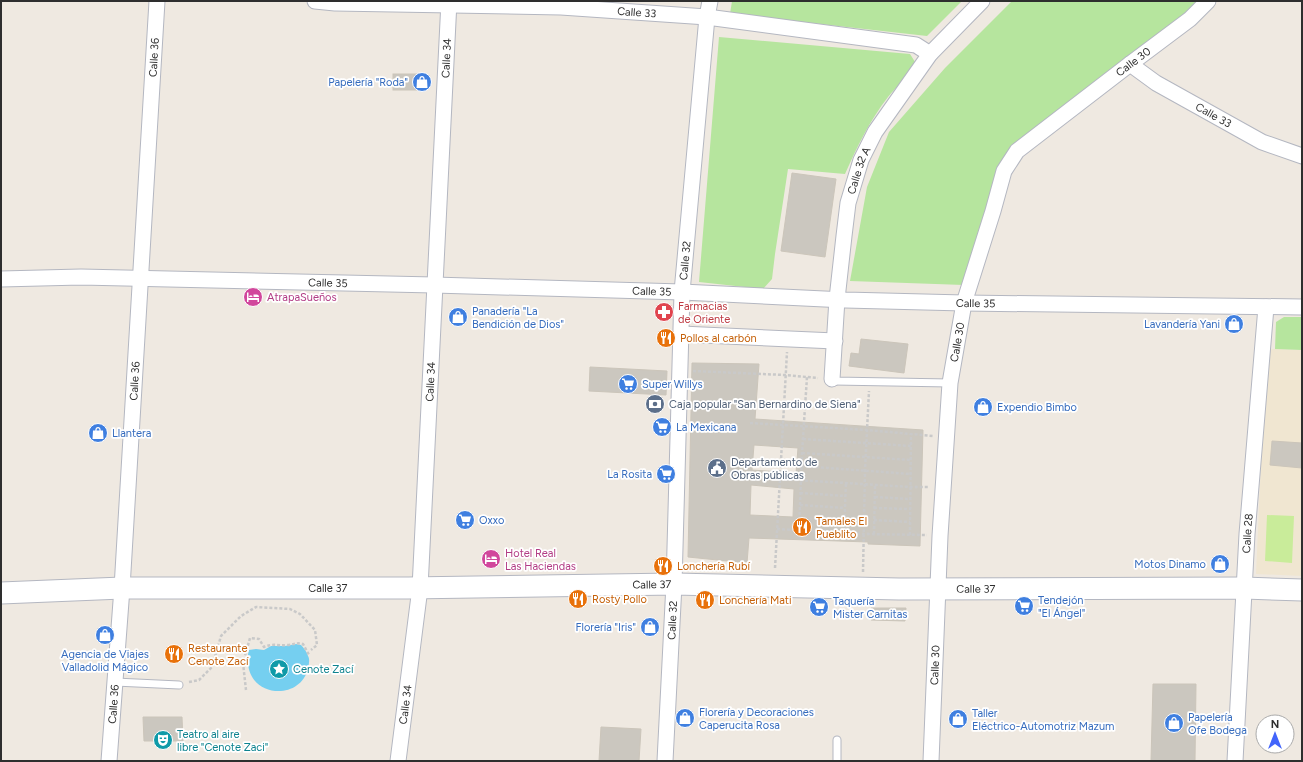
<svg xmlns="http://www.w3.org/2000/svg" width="1303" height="762" font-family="Figtree,sans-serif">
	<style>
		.education { fill: #f0e6d1 }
		.green { fill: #b6e59e }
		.pitch { fill: #c9ec9a }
		.water { fill: #75cff0 }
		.building { fill: #cbc7bf; stroke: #cbc5ba; fill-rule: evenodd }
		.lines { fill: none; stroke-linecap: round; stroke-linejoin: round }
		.lane-casing { stroke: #b4b7c1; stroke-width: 9 }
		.street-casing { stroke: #b4b7c1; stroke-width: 17 }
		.secondary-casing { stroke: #b4b7c1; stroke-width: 23 }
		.path { stroke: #c9c9c9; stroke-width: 2.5; stroke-dasharray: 3 2; stroke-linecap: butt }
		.lane { stroke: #fff; stroke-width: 7 }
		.street { stroke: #fff; stroke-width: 15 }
		.secondary { stroke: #fff; stroke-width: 21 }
		.labels { text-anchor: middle; stroke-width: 3.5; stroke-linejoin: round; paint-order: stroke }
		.street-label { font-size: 11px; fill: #2e2e2e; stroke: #fff }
		.shop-label { font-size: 11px; fill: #366cbe; stroke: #fff; text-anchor: start }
		.hotel-label { font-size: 11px; fill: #b23c85; stroke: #fff; text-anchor: start }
		.health-label { font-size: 11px; fill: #be3a42; stroke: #fff; text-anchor: start }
		.food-label { font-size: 11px; fill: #c56008; stroke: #fff; text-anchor: start }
		.service-label { font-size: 11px; fill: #4e5e75; stroke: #fff; text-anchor: start }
		.culture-label { font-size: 11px; fill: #0d838f; stroke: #fff; text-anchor: start }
	</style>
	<rect width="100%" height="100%" fill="#efe9e1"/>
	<polygon class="education" points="1275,349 1302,350 1302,576 1256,574 1266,350"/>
	<g class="green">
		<polygon points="732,1 962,1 927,36 730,14"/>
		<polygon points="1012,1 1202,1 1015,145 997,170 964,285 850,281 867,187 889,132 945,68"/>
		<path d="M719 37 910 54 917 65C910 77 897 85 888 97 870 120 857 147 845 174L788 169 775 254 772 279 763 289 699 282Z"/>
		<polygon points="1284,317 1302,317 1302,350 1275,349 1276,322"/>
	</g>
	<polygon class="pitch" points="1267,515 1294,516 1292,563 1265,561"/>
	<path class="water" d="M296 644 301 645C304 648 307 652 308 656 310 659 309 664 308 668 301 701 250 698 248 663 247 659 248 654 249 650L256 649 264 650 271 646H285Z"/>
	<g class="building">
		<rect x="393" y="74" width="27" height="16"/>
		<polygon points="792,173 836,179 825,257 781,251"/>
		<polygon points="861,339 908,344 904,373 849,366 851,353 859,354"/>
		<path d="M692 363 759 364 755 419 923 430 920 546 868 544V542L749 538 747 563 688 557ZM754 445 798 448 796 473 752 470ZM751 485 794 489 793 517 750 515Z"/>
		<polygon points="590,367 667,371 666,395 589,391"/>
		<polygon points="1272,441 1302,443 1302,468 1270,465"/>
		<polygon points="871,608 906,608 905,621 871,620"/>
		<polygon points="1153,684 1196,684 1195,761 1151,761"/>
		<polygon points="143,717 182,717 183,741 144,741"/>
		<polygon points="601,727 641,729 639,761 599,761"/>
	</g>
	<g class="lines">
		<g class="lane-casing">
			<g id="lane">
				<polyline points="832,379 834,381 950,383"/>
				<polyline points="115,682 179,685"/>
				<polyline points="837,740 837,761"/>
			</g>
		</g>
		<g class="street-casing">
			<g id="street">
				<path id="s1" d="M315 1 335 3 561 7 707 17 916 45 930 54"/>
				<path id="s2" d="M1130 64 1156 83 1262 142 1302 156"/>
				<path id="s3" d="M1 279 81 277 434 285 682 292 845 300 964 303 1302 307"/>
				<polyline points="681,334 835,341"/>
				<path id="s4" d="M832 379 837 299 844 236 848 203 861 160 875 132 930 54 982 1"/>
				<path id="s5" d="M109 761 122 588 157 1"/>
				<path id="s6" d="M398 761 420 588 449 1"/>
				<path id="s7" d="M665 761 674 584 682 292 707 17 710 1"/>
				<path id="s8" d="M931 761 940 536 950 383 964 303 993 211 1004 171 1017 151 1130 64 1190 19 1208 1"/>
				<path id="s9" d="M1235 761 1247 534 1266 307"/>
			</g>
		</g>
		<g class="secondary-casing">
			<g id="secondary">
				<path id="s10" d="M1 593 122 588H408L674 584 899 589 1244 588 1302 590"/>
			</g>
		</g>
		<g class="path">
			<polyline points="693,371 785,375 818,378"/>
			<polyline points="750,423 867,430 933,436"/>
			<polyline points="803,439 911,446"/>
			<polyline points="802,453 911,460"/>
			<polyline points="801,466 910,474"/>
			<polyline points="780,479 910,487 929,487"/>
			<polyline points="800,493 845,496"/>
			<polyline points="875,497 910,499"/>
			<polyline points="800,505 845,508"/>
			<polyline points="874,508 910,509"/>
			<polyline points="799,518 844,520"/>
			<polyline points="874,520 910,522"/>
			<polyline points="777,529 864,534 927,535"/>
			<polyline points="799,530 802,453 807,377"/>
			<polyline points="844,532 846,482"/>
			<polyline points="874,534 875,484"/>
			<polyline points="910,535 911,433"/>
			<polyline points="775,568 787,352"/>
			<polyline points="863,572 865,470 869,391"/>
			<polyline points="189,682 199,680 212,667 221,636 241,616 256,607 290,609 300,614 315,630 317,645 311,650"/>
			<path d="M246 690 243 663 250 638 259 639 264 647C273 643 278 646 287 645 293 645 296 642 303 644L309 655"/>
		</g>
		<use href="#lane" class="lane"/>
		<use href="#street" class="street"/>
		<use href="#secondary" class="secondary"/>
	</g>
	<defs>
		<g id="shop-disc" transform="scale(1)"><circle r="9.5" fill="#3f7fe0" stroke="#fff"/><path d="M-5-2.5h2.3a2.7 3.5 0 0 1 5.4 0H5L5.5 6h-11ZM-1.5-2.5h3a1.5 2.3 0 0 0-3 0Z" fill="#fff"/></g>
		<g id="hotel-disc" transform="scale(1)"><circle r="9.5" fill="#d1479c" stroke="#fff"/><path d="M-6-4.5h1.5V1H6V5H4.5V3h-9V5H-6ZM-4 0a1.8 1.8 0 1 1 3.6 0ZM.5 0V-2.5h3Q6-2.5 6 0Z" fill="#fff"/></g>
		<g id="pharmacy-disc" transform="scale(1)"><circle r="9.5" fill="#e0444e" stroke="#fff"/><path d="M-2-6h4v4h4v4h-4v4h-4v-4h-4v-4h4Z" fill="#fff"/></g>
		<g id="restaurant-disc" transform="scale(1)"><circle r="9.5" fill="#e8710a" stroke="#fff"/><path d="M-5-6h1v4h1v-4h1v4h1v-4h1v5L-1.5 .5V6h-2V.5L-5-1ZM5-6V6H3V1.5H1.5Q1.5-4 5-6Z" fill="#fff"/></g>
		<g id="supermarket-disc" transform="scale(1)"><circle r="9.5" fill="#3f7fe0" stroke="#fff"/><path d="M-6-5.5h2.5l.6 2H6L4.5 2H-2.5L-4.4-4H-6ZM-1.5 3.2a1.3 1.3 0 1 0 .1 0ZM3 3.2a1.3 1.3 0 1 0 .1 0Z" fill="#fff"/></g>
		<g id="bank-disc" transform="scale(1)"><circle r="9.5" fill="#5c6f8a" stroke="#fff"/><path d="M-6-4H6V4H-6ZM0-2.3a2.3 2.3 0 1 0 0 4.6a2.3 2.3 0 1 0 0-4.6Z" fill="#fff"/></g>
		<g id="civic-disc" transform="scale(1)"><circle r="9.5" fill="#5c6f8a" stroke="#fff"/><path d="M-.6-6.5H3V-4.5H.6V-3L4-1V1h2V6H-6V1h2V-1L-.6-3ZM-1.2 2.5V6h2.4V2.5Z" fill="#fff"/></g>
		<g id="sight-disc" transform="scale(1)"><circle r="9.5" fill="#0f9aa8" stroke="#fff"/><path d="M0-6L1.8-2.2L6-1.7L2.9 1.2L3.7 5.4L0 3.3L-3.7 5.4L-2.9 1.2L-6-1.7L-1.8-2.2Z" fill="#fff"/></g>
		<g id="theatre-disc" transform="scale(1)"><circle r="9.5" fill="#0f9aa8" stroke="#fff"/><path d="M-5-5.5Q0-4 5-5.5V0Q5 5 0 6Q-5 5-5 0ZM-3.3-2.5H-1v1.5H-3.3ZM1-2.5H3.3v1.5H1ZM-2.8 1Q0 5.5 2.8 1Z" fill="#fff"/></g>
	</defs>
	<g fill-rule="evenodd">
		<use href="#shop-disc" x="422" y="82"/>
		<use href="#hotel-disc" x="253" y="297"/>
		<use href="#pharmacy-disc" x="664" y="312"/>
		<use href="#shop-disc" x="458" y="317"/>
		<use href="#shop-disc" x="1234" y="324"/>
		<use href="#restaurant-disc" x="666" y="338"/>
		<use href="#supermarket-disc" x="628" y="384"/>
		<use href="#bank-disc" x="655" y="404"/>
		<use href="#shop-disc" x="983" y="407"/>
		<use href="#supermarket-disc" x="662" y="427"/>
		<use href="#shop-disc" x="98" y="433"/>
		<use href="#civic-disc" x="717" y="468"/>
		<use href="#supermarket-disc" x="666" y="474"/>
		<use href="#supermarket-disc" x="465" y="520"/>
		<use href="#restaurant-disc" x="802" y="527"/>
		<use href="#hotel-disc" x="491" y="559"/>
		<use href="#shop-disc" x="1220" y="564"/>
		<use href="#restaurant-disc" x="663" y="566"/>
		<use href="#restaurant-disc" x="578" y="599"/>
		<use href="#restaurant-disc" x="705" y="600"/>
		<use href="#supermarket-disc" x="1024" y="606"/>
		<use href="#supermarket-disc" x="819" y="607"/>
		<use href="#shop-disc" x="650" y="627"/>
		<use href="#shop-disc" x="105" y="635"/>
		<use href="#restaurant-disc" x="174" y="654"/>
		<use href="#sight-disc" x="279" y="669"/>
		<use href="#shop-disc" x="685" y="718"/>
		<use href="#shop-disc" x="958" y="719"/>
		<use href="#shop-disc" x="1174" y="723"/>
		<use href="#theatre-disc" x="163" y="740"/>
	</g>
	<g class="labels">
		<g class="street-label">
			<text dy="4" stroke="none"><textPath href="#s1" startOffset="322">Calle 33</textPath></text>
			<text dy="4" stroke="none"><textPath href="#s5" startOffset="705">Calle 36</textPath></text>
			<text dy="4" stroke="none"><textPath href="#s6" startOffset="705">Calle 34</textPath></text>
			<text dy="4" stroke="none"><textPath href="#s8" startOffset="768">Calle 30</textPath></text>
			<text dy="4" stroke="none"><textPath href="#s2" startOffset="98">Calle 33</textPath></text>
			<text dy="4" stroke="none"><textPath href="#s4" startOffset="211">Calle 32 A</textPath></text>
			<text dy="4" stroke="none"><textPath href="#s7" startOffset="501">Calle 32</textPath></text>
			<text dy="4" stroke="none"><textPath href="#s3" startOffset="327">Calle 35</textPath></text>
			<text dy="4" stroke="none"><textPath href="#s3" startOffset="651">Calle 35</textPath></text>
			<text dy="4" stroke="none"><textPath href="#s3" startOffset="975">Calle 35</textPath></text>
			<text dy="4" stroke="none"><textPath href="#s8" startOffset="420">Calle 30</textPath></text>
			<text dy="4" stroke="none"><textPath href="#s5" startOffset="381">Calle 36</textPath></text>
			<text dy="4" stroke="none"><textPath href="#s6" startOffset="381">Calle 34</textPath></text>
			<text dy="4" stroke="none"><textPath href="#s9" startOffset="228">Calle 28</textPath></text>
			<text dy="4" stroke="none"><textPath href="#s10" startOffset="651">Calle 37</textPath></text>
			<text dy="4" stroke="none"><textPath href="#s10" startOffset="327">Calle 37</textPath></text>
			<text dy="4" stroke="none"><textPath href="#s10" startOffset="975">Calle 37</textPath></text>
			<text dy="4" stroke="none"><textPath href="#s7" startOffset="141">Calle 32</textPath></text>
			<text dy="4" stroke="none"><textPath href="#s8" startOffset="96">Calle 30</textPath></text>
			<text dy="4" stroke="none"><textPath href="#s5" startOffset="57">Calle 36</textPath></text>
			<text dy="4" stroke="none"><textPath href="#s6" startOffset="57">Calle 34</textPath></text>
		</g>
		<g class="shop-label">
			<text x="408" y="86" text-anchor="end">Papelería "Roda"</text>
			<text x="472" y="315">Panadería "La<tspan x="472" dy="13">Bendición de Dios"</tspan></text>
			<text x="1220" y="328" text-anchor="end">Lavandería Yani</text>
			<text x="642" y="388">Super Willys</text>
			<text x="997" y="411">Expendio Bimbo</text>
			<text x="676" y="431">La Mexicana</text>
			<text x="112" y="437">Llantera</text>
			<text x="652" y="478" text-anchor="end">La Rosita</text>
			<text x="479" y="524">Oxxo</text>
			<text x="1206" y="568" text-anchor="end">Motos Dinamo</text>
			<text x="1038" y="604">Tendejón<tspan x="1038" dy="13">"El Ángel"</tspan></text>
			<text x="833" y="605">Taquería<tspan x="833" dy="13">Mister Carnitas</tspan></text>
			<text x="636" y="631" text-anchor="end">Florería "Iris"</text>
			<text x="105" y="658" text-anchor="middle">Agencia de Viajes<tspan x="105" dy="13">Valladolid Mágico</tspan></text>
			<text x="699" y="716">Florería y Decoraciones<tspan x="699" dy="13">Caperucita Rosa</tspan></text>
			<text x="972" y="717">Taller<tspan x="972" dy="13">Eléctrico-Automotriz Mazum</tspan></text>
			<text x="1188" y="721">Papelería<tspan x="1188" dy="13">Ofe Bodega</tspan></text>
		</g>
		<g class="hotel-label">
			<text x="267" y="301">AtrapaSueños</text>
			<text x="505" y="557">Hotel Real<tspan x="505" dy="13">Las Haciendas</tspan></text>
		</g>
		<g class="health-label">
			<text x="678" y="310">Farmacias<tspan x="678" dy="13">de Oriente</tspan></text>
		</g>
		<g class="food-label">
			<text x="680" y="342">Pollos al carbón</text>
			<text x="816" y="525">Tamales El<tspan x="816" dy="13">Pueblito</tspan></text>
			<text x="677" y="570">Lonchería Rubí</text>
			<text x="592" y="603">Rosty Pollo</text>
			<text x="719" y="604">Lonchería Mati</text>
			<text x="188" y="652">Restaurante<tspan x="188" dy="13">Cenote Zací</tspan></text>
		</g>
		<g class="service-label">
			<text x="669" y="408">Caja popular "San Bernardino de Siena"</text>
			<text x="731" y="466">Departamento de<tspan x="731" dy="13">Obras públicas</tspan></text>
		</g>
		<g class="culture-label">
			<text x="293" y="673">Cenote Zací</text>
			<text x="177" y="738">Teatro al aire<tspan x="177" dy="13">libre "Cenote Zaci"</tspan></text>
		</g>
	</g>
	<rect width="1303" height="762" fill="none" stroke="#2e2e2e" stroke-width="4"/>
	<g transform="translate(1275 734)"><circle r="19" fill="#ffffff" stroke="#ababab"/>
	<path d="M0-3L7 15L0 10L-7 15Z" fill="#4264fb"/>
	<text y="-6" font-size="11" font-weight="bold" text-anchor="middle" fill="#2e2e2e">N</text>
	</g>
</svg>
